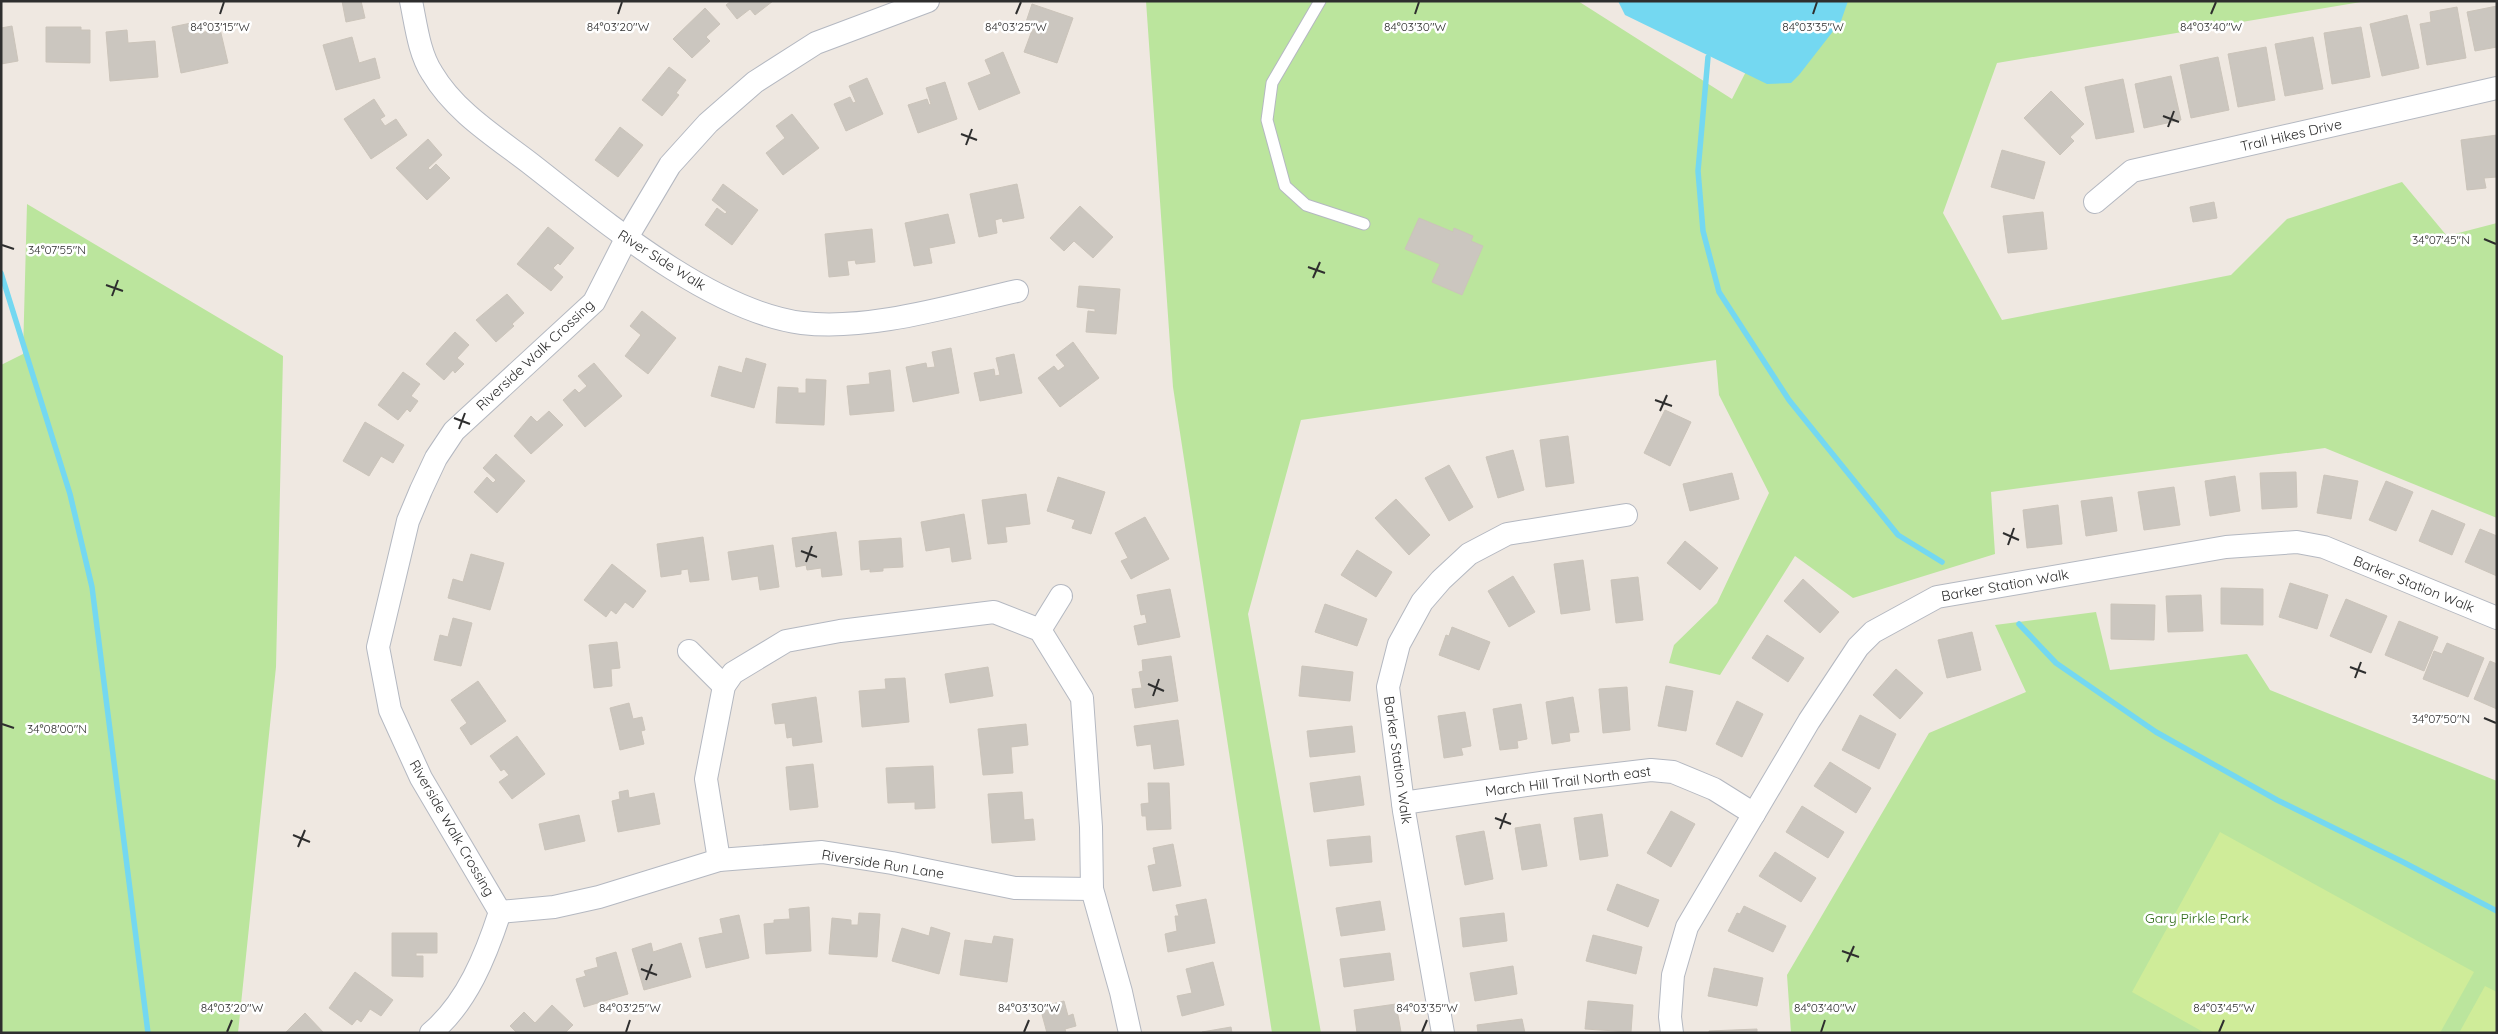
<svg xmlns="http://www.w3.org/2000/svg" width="2498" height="1034" font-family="Quicksand,sans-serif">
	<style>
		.green { fill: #bbe59d }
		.pitch { fill: #cfec99 }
		.water { fill: #74d8f1 }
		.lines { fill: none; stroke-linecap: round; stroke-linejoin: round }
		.stream { stroke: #74d8f1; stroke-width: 5.5 }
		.building { fill: #cbc6bf; stroke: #cbc4ba }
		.lane-casing { stroke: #b4b8c1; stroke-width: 13 }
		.street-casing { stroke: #b4b8c1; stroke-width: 24 }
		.lane { stroke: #fff; stroke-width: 11 }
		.street { stroke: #fff; stroke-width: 22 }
		.ticks { fill: none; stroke: #2e2e2e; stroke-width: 2 }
		.labels { text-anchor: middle; stroke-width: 5; stroke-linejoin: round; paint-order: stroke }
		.street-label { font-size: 14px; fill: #2e2e2e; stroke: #fff }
		.park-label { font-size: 14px; fill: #316e1a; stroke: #fff }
		.ticks-label { font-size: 12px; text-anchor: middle; fill: #2e2e2e; stroke: #fff; stroke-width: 5; stroke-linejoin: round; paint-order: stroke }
	</style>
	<rect width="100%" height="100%" fill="#efe8e1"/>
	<g class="green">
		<polygon points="1146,1 1578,1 1732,99 1782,1 2367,1 1997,63 1943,213 2002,320 2231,275 2287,219 2402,182 2447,236 2497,223 2497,518 2325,448 1991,492 1995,554 1853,598 1795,556 1720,675 1669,663 1674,645 1717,603 1769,493 1719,395 1716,360 1301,420 1248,614 1321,1033 1272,1033 1173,387"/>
		<polygon points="27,204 283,356 276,667 238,1033 1,1033 1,365 23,354"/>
		<polygon points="2096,612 2110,670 2247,654 2270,690 2497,781 2497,1033 1791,1033 1787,975 1929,733 2026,692 1995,625"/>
	</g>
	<g class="pitch">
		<polygon points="2220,832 2474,972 2440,1033 2205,1033 2132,992"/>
		<polygon points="2485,986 2497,992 2497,1033 2459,1033"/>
	</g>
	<polygon class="water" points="1618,1 1848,1 1841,21 1799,75 1791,83 1767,84 1625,15"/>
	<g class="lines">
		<g class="stream">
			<polyline points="1708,57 1698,171 1703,231 1719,292 1789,400 1898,535 1942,562"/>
			<polyline points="1,273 70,494 92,587 148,1033"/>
			<polyline points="2019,624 2056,663 2156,732 2277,800 2401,861 2497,911"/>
		</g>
	</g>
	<g class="building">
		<polygon points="342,1 361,1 365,18 346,22"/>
		<polygon points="731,1 773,1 755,15 750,9 737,19 726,5"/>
		<polygon points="1032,4 1073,18 1057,63 1024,52 1034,25 1026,22"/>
		<polygon points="2497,6 2497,47 2475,51 2467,12"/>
		<polygon points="2457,7 2466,58 2427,65 2420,24 2431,22 2430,12"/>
		<polygon points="705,8 720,24 706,37 710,41 692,58 673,39"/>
		<polygon points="2407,15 2419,68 2382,76 2370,24"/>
		<polygon points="191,23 194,34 220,29 228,63 181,73 172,27"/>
		<polygon points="12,26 18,61 1,64 1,28"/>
		<polygon points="46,27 81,27 81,30 90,30 90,63 46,62"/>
		<polygon points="2361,27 2370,77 2332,84 2324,33"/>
		<polygon points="127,30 128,43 155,41 158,77 110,81 106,32"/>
		<polygon points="352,37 359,63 375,58 380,78 336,90 323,45"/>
		<polygon points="2313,37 2323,89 2285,96 2275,44"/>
		<polygon points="2266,47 2275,100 2238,107 2228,54"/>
		<polygon points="1003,52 1020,93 979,110 968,83 991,74 985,60"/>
		<polygon points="2218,57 2229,110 2191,118 2180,65"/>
		<polygon points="669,67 686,80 676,93 679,95 662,116 642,100"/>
		<polygon points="2171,76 2181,120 2144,128 2135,84"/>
		<polygon points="867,78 883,114 846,131 834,104 850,97 853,103 856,102 849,86"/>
		<polygon points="2123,79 2134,132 2096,139 2085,87"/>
		<polygon points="945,82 957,119 918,133 908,105 927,99 929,105 931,104 926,88"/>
		<polygon points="2051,91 2084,124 2070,137 2074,141 2060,155 2024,118"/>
		<polygon points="374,99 385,116 380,119 385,126 396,119 407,135 371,159 344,119"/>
		<polygon points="792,114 819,148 783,175 766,153 785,138 776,126"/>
		<polygon points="620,127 643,145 618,177 595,160"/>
		<polygon points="2497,135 2497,177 2484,178 2486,188 2467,190 2461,140"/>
		<polygon points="428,139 442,155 428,168 430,170 436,164 450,178 427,200 396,168"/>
		<polygon points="2002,150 2045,162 2034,199 1991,187"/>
		<polygon points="723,184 758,210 732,245 705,225 717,208 725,214 727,212 712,200"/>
		<polygon points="1017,184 1024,218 1003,222 1002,218 995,220 997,233 979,237 970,194"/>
		<polygon points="2214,202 2217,218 2193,222 2190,207"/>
		<polygon points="1080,206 1113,237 1093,258 1074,241 1064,251 1050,238"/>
		<polygon points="2043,212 2047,249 2008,253 2003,216"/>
		<polygon points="948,214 955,243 929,248 932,263 914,266 905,223"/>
		<polygon points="1419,218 1453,232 1454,228 1473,236 1471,241 1483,246 1462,295 1432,282 1440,264 1405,249"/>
		<polygon points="548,227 574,248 560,265 558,263 553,268 563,277 551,291 517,264"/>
		<polygon points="872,229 875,262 856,264 855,260 847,261 849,275 829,277 825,234"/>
		<polygon points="1079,286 1120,289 1116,334 1086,332 1088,311 1095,312 1095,309 1077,307"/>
		<polygon points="507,294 524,313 512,324 514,326 496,342 476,320"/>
		<polygon points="642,311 676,338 648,374 625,356 641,335 630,326"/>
		<polygon points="455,332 469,345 457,358 464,364 455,373 453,370 444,380 426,364"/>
		<polygon points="1073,342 1099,378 1060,407 1038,378 1054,366 1058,371 1065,366 1056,355"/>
		<polygon points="951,348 959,393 913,402 906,367 926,363 927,368 935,367 932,352"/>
		<polygon points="1014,354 1022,393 980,401 974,373 994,369 995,376 1000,375 996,358"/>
		<polygon points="746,358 766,364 754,408 711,396 719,366 742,373"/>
		<polygon points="594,363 622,396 585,427 563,400 575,389 579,393 587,386 578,376"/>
		<polygon points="890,370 894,411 850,415 847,386 870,384 869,373"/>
		<polygon points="403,372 420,384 411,396 418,401 410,412 407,409 398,420 378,405"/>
		<polygon points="806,379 826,380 824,425 776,423 778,387 798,388 798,393 806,393"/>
		<polygon points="1665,410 1691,422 1670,466 1644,453"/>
		<polygon points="549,411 563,425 531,454 514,436 531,416 537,422"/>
		<polygon points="365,422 404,445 393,463 381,456 369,476 343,461"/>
		<polygon points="1568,436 1574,483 1546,487 1540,440"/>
		<polygon points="1513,450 1524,490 1498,498 1486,457"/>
		<polygon points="496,454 525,481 497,513 474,492 487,477 493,483 496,480 483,468"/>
		<polygon points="1449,465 1473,507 1449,521 1425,478"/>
		<polygon points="2296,472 2297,507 2262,509 2260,473"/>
		<polygon points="1732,473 1739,499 1690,511 1683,484"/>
		<polygon points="2324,475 2358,481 2351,519 2317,513"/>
		<polygon points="2235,476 2240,511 2210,516 2205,481"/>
		<polygon points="1058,477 1105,492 1091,534 1072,528 1075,520 1047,511"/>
		<polygon points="2386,481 2413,492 2396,531 2369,520"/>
		<polygon points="2174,487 2180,525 2144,530 2138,492"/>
		<polygon points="1026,494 1030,524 1005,527 1007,542 988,544 982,500"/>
		<polygon points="2112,497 2117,531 2086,536 2081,501"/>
		<polygon points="1396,499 1430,535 1409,555 1375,518"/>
		<polygon points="2058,505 2062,544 2027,548 2023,510"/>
		<polygon points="2432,510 2465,524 2452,555 2419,541"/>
		<polygon points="964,514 971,559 952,562 950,547 926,551 921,522"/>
		<polygon points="1145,517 1169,559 1131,579 1121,561 1128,558 1115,533"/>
		<polygon points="2480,529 2497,536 2497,576 2465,562"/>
		<polygon points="836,532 842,575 822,577 821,568 807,570 806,565 796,567 792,538"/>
		<polygon points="703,537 709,580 690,582 688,569 681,570 681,574 661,577 657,544"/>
		<polygon points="901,538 903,567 883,568 883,571 870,572 870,569 861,570 859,541"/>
		<polygon points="1685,541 1718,568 1700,590 1667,563"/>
		<polygon points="773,545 779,587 760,590 758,576 732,580 728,552"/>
		<polygon points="1357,550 1392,572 1376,597 1341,575"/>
		<polygon points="471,554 504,563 490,610 448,598 453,579 463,582"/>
		<polygon points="1583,560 1590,610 1561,614 1554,564"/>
		<polygon points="612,564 646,591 633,608 625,602 616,614 611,610 606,617 584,600"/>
		<polygon points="1513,576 1535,612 1509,627 1488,591"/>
		<polygon points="1638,577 1643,620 1616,623 1611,580"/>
		<polygon points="1803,579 1839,612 1820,633 1784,601"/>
		<polygon points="2290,583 2328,595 2317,629 2279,617"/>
		<polygon points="2221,588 2263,589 2263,625 2221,624"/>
		<polygon points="1170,589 1180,637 1138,645 1134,626 1147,623 1145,614 1141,615 1137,595"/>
		<polygon points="2201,595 2203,631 2168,632 2166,596"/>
		<polygon points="2346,599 2387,616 2371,653 2330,636"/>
		<polygon points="1325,604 1367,619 1357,646 1315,632"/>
		<polygon points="2111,604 2155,605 2154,640 2111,639"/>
		<polygon points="453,618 472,623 461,666 434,660 440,635 448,637"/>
		<polygon points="2399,621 2438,637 2424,671 2385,655"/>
		<polygon points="1452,627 1490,642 1479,670 1439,655 1446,635 1449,636"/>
		<polygon points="1972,632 1981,670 1947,678 1938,640"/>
		<polygon points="1767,635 1804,658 1788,682 1752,658"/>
		<polygon points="617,642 620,668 611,669 612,686 594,688 589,645"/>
		<polygon points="2447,643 2484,658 2468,697 2423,679 2434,651 2442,654"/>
		<polygon points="1171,656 1178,701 1135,708 1132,689 1142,688 1139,672 1143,671 1142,660"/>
		<polygon points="2490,661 2497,664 2497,709 2474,699"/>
		<polygon points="1302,666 1353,672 1350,701 1299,696"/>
		<polygon points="988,667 993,696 950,703 945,674"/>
		<polygon points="1896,669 1923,693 1900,719 1873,695"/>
		<polygon points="905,678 909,722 862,727 859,691 886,689 885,679"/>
		<polygon points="478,681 506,721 471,745 460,728 467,723 451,700"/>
		<polygon points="1666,686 1693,691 1686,731 1658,726"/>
		<polygon points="1627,687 1630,730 1603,733 1599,689"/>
		<polygon points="816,697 822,742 793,746 792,737 787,738 785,723 775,724 772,704"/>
		<polygon points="1573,697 1579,732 1569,733 1570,741 1552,744 1546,702"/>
		<polygon points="1737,701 1763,714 1742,757 1716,744"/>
		<polygon points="629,703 633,719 642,717 645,730 641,731 644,744 620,750 610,708"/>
		<polygon points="1521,704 1527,739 1517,741 1518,748 1500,750 1493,709"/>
		<polygon points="1465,712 1471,746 1461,748 1463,755 1444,758 1438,716"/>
		<polygon points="1860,715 1896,734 1879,769 1842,750"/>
		<polygon points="1178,720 1184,765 1154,769 1151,744 1137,746 1134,726"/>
		<polygon points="1026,724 1028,745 1011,747 1013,773 983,775 978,729"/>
		<polygon points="1352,726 1355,752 1310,757 1307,731"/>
		<polygon points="517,736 545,774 512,799 499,782 509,775 504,769 501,771 490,756"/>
		<polygon points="1830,762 1871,788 1856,813 1814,786"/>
		<polygon points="813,764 818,807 790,810 786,767"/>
		<polygon points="933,766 935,808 915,809 915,802 888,803 886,768"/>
		<polygon points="1360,776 1364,805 1314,812 1310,783"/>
		<polygon points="1148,783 1169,783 1171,829 1147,830 1146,816 1142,816 1141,804 1149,803"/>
		<polygon points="628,790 629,798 654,793 660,824 618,832 612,801 620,799 619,792"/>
		<polygon points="1022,792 1024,820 1033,819 1035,840 992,843 988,794"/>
		<polygon points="1802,806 1844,832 1828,858 1786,832"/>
		<polygon points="1671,811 1695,824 1671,867 1647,853"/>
		<polygon points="1602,814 1608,856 1580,860 1574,818"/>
		<polygon points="579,815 585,841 545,850 539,824"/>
		<polygon points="1540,824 1547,866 1522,870 1515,828"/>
		<polygon points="1484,831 1493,879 1465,885 1456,836"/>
		<polygon points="1370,836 1372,862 1330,866 1327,840"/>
		<polygon points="1173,844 1181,886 1153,891 1148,866 1156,864 1153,848"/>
		<polygon points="1775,852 1816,878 1801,902 1759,876"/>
		<polygon points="1617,884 1659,900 1648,927 1607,910"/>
		<polygon points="1206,899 1215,943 1168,952 1165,934 1177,931 1175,916 1179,916 1176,905"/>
		<polygon points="1380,901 1385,930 1341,936 1336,908"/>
		<polygon points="1744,906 1786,926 1773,952 1728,931 1737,913 1740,914"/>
		<polygon points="809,907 811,951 766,954 764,924 774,923 774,920 790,919 789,909"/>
		<polygon points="859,913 880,914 877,957 829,954 832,918 851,920 851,925 858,925"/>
		<polygon points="1504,913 1507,941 1463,947 1460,918"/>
		<polygon points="739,915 749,958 706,968 699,938 723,933 720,919"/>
		<polygon points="931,927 950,933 939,974 892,961 902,928 929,936"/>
		<polygon points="392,933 437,933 437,953 416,953 416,956 423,956 423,977 392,976"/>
		<polygon points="1593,935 1642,947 1636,974 1586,961"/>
		<polygon points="994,936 1013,939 1007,982 960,975 965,940 992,944"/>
		<polygon points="651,943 653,952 681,943 691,977 644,990 632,949"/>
		<polygon points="616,952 628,994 584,1007 576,979 586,976 584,971 598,967 596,958"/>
		<polygon points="1390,953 1394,980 1344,987 1340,959"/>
		<polygon points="1213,962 1224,1005 1182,1016 1177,996 1192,993 1186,969"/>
		<polygon points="1513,966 1517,994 1475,1001 1470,973"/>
		<polygon points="1714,968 1763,978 1757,1006 1708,996"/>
		<polygon points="355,972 393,1000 381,1016 370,1009 361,1022 357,1019 352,1025 329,1008"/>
		<polygon points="1064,1001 1068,1016 1073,1014 1076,1026 1065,1029 1066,1033 1047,1033 1040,1007"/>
		<polygon points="1588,1001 1633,1005 1631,1032 1585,1029"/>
		<polygon points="1396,1004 1401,1032 1357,1033 1354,1010"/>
		<polygon points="552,1005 573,1025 565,1033 517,1033 510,1026 524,1012 535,1023"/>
		<polygon points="305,1013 324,1033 285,1033"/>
		<polygon points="1522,1019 1525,1033 1478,1033 1477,1025"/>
		<polygon points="1231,1027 1232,1033 1202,1033 1202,1032"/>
		<polygon points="1757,1029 1757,1033 1709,1033 1709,1031"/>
	</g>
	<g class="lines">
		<g class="lane-casing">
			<polyline id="lane" points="1320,1 1272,83 1267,120 1285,186 1306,205 1364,224"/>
		</g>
		<g class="street-casing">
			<g id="street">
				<path d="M411 1C416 25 419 53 432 73 455 112 496 137 531 164 603 220 710 311 802 323 869 331 950 306 1017 291"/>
				<polyline points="2095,202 2132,171 2497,88"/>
				<polyline points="1040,630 1061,596"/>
				<polyline points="689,651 724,686"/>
				<polyline points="1403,803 1548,782 1651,770 1673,772 1714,789 1754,814"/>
				<polyline points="719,860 706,779 724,686 733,673 786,641 840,631 994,612 1040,630 1082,698 1091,827 1092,889 1121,992 1130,1033"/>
				<polyline points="500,912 421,778 390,710 378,647 408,521 421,490 436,458 454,431 594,302 626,239 670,165 708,123 755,82 816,43 928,1"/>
				<polyline points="500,912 554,907 599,897 719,860 822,852 892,863 1015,888 1092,889"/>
				<path d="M431 1033C467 1003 486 955 500 912"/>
				<polyline points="1443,1033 1404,811 1388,687 1399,644 1422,602 1441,580 1469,554 1507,534 1626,515"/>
				<polyline points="1672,1033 1670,1017 1673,975 1687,927 1809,721 1858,647 1873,632 1937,597 2226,547 2297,542 2324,547 2497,618"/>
			</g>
		</g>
		<use href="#lane" class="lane"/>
		<use href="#street" class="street"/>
	</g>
	<path class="ticks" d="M220 14 224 2M618 14 622 2M1016 14 1021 2M1415 14 1419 2M1813 14 1817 2M2211 14 2216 2M2163 116 2179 122M2168 127 2174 111M961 134 977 140M966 145 972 129M2484 239 2496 244M2 245 14 249M1308 267 1325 273M1313 278 1320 262M106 285 123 291M112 296 118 280M1655 400 1672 406M1660 411 1667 395M454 418 470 424M459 429 465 413M2003 533 2019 540M2008 545 2014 528M801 551 817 557M806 562 812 546M2350 667 2366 673M2355 678 2361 662M1148 684 1164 691M1153 696 1159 679M2484 718 2496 723M2 724 14 728M1495 818 1511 824M1500 829 1506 813M293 835 310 842M298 847 305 830M1842 951 1859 957M1847 962 1854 946M641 969 657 975M646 980 652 964M227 1032 232 1020M626 1032 630 1020M1024 1032 1029 1020M1422 1032 1427 1020M1821 1032 1825 1020M2219 1032 2224 1020"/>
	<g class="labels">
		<g class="street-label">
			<text transform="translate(2291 135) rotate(-13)" y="5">Trail Hikes Drive</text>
			<text transform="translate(662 260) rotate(32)" y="5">River Side Walk</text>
			<text transform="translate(535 355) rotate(-43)" y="5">Riverside Walk Crossing</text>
			<text transform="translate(2414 584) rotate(22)" y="5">Barker Station Walk</text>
			<text transform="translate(2005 585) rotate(-10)" y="5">Barker Station Walk</text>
			<text transform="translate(1398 760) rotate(82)" y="5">Barker Station Walk</text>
			<text transform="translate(1568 781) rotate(-7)" y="5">March Hill Trail North east</text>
			<text transform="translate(452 828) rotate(60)" y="5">Riverside Walk Crossing</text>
			<text transform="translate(883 864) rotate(9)" y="5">Riverside Run Lane</text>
		</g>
		<g class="park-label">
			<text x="2197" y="923">Gary Pirkle Park</text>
		</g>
	</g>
	<g class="ticks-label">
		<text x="618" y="31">84°03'20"W</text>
		<text x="1016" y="31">84°03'25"W</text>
		<text x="1813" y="31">84°03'35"W</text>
		<text x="2211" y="31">84°03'40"W</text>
		<text x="220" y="31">84°03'15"W</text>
		<text x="1415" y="31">84°03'30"W</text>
		<text x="2441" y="244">34°07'45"N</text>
		<text x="57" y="254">34°07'55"N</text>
		<text x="2441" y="723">34°07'50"N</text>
		<text x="57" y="733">34°08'00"N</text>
		<text x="232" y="1012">84°03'20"W</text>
		<text x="630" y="1012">84°03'25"W</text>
		<text x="1029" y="1012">84°03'30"W</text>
		<text x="1427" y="1012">84°03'35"W</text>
		<text x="1825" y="1012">84°03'40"W</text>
		<text x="2224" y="1012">84°03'45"W</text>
	</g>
	<rect width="2498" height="1034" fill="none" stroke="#2e2e2e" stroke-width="5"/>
</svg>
